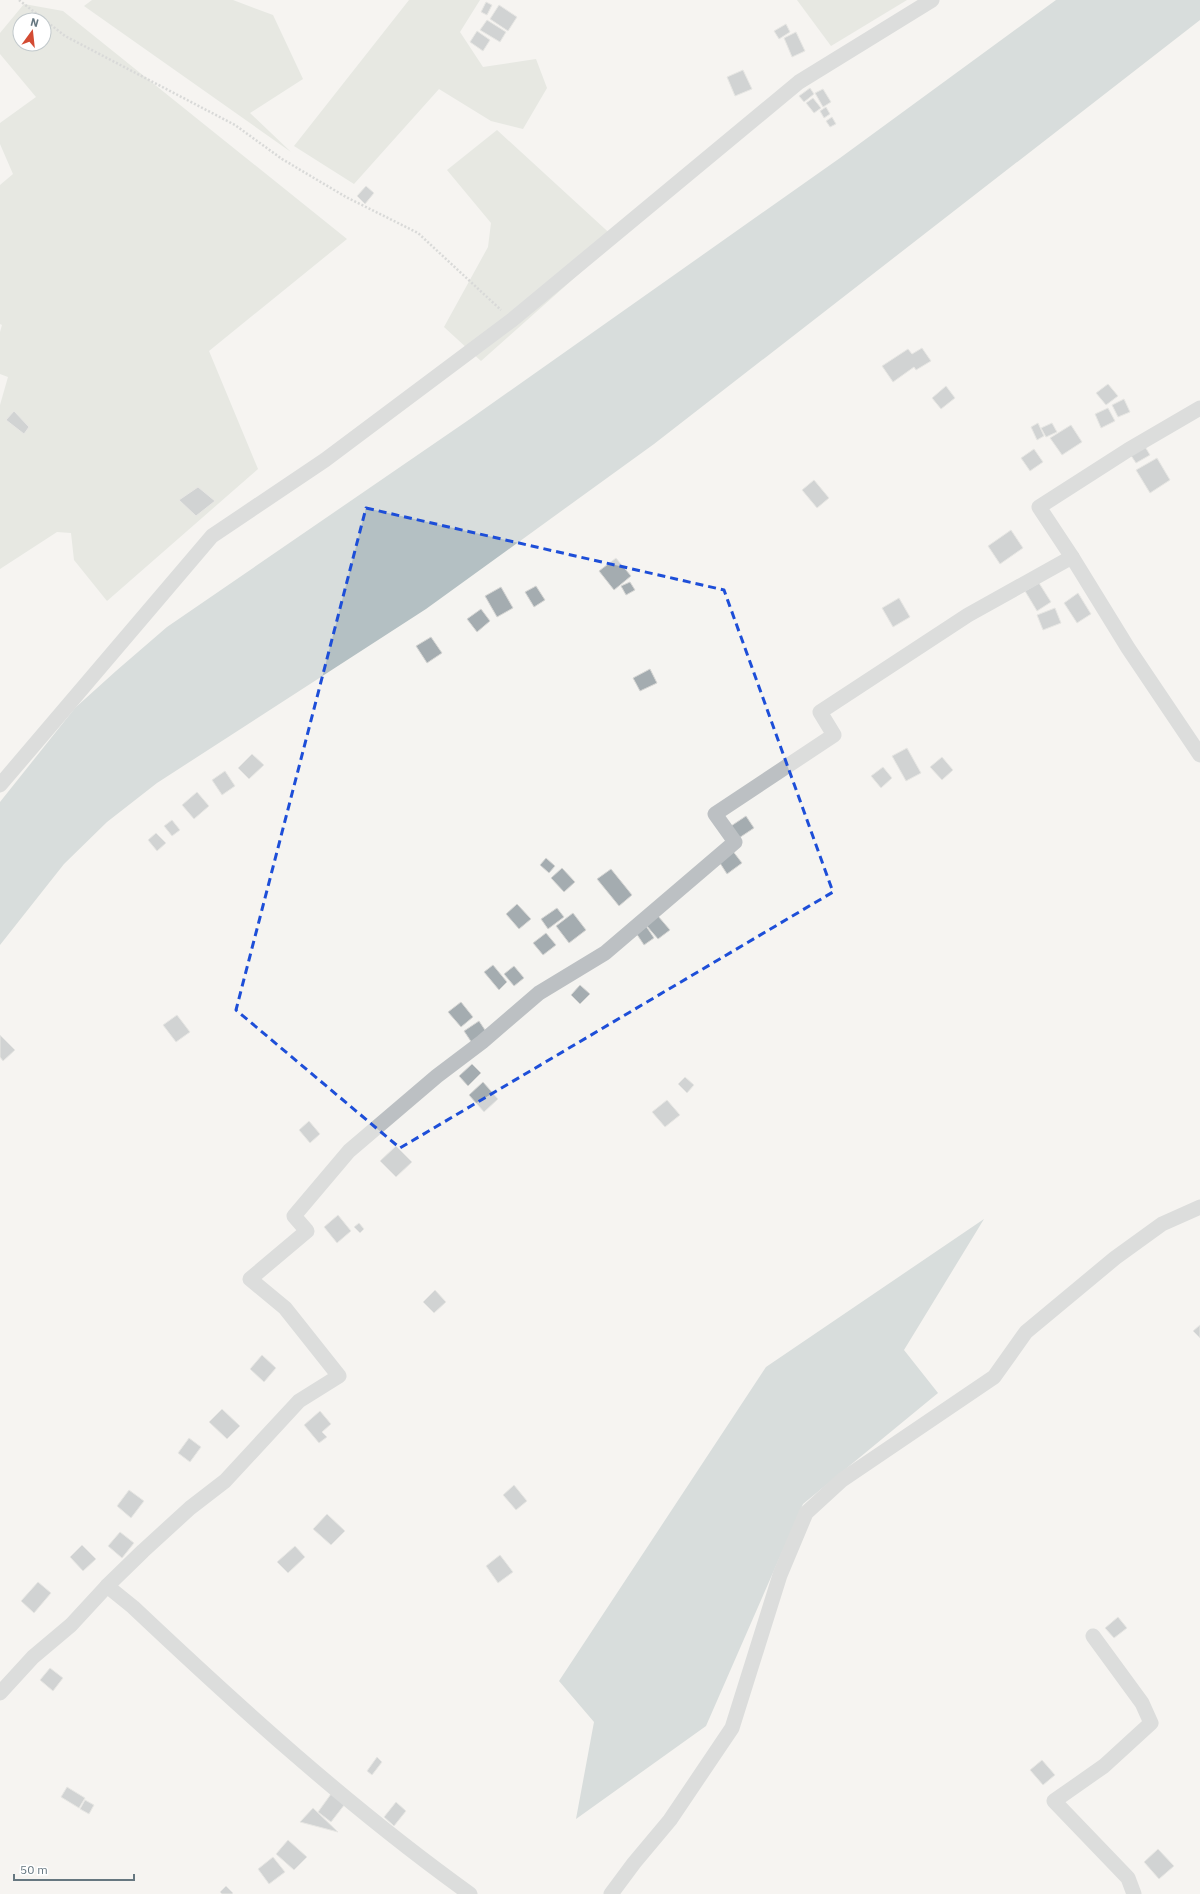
<svg xmlns="http://www.w3.org/2000/svg" width="1200" height="1894" font-family="'IBM Plex Sans',sans-serif">
	<style>
		.green { fill: #d4d9d1; fill-rule: evenodd }
		.water { fill: #b4c0c3 }
		.building { fill: #a4acb0; stroke: #d6d6d4 }
		.lines { fill: none; stroke-linecap: round; stroke-linejoin: round }
		.path { stroke: #b6b9bb; stroke-width: 2.5; stroke-dasharray: 2 2; stroke-linecap: butt }
		.street { stroke: #bcc0c3; stroke-width: 15 }
		.marked { fill: none; stroke: #1d4ed8; stroke-width: 3; stroke-dasharray: 8 5; stroke-linejoin: round }
	</style>
	<rect width="100%" height="100%" fill="#f5f4f1"/>
	<g class="green">
		<polygon points="92,0 233,0 273,15 303,79 250,113 291,152 84,6"/>
		<polygon points="409,0 480,0 460,32 483,67 536,59 547,88 523,129 491,121 439,89 354,184 294,146"/>
		<polygon points="797,0 907,0 831,46"/>
		<path d="M24 4 63 11 347 239 209 351 258 469 107 601 74 560 71 533 57 532 0 569V405L8 377 0 374V332L2 325 0 324V185L13 174 0 144V123L36 97 0 54V33ZM20 20H44V44H20Z"/>
		<polygon points="497,130 617,240 481,361 444,327 488,247 491,223 447,170"/>
	</g>
	<g class="water">
		<polygon points="1056,0 1200,0 1200,20 654,444 426,609 157,783 107,822 64,864 0,945 0,802 75,708 116,671 167,627 470,419 840,158"/>
		<polygon points="984,1219 904,1350 938,1393 803,1504 706,1726 576,1819 594,1722 559,1681 766,1367"/>
	</g>
	<g class="building">
		<polygon points="486,2 492,5 487,15 481,12"/>
		<polygon points="499,5 517,17 508,31 490,19"/>
		<polygon points="487,20 506,32 500,42 480,30"/>
		<polygon points="786,24 790,32 779,39 774,31"/>
		<polygon points="477,31 490,40 483,51 470,42"/>
		<polygon points="796,32 805,51 792,57 784,38"/>
		<polygon points="743,70 752,89 735,96 727,77"/>
		<polygon points="810,88 814,94 804,102 799,96"/>
		<polygon points="823,89 831,102 823,107 815,93"/>
		<polygon points="813,98 821,108 814,113 806,103"/>
		<polygon points="826,107 830,114 824,118 820,111"/>
		<polygon points="832,117 836,124 830,127 826,121"/>
		<polygon points="366,186 374,193 365,204 357,196"/>
		<polygon points="922,348 931,361 916,370 914,367 893,382 882,366 908,349 912,354"/>
		<polygon points="1108,384 1118,396 1106,405 1096,393"/>
		<polygon points="946,386 955,398 941,409 932,398"/>
		<polygon points="1124,399 1130,412 1118,417 1112,405"/>
		<polygon points="1108,408 1115,421 1101,428 1095,414"/>
		<polygon points="14,411 29,427 24,434 6,420"/>
		<polygon points="1038,423 1044,436 1037,440 1031,427"/>
		<polygon points="1052,423 1057,432 1046,437 1041,428"/>
		<polygon points="1071,425 1082,442 1062,455 1050,438"/>
		<polygon points="1144,445 1150,455 1136,463 1130,454"/>
		<polygon points="1034,449 1043,462 1030,471 1021,458"/>
		<polygon points="1157,458 1170,480 1150,493 1136,470"/>
		<polygon points="814,480 829,498 817,508 802,490"/>
		<polygon points="198,487 215,501 196,516 179,500"/>
		<polygon points="1011,530 1023,548 1000,564 988,546"/>
		<polygon points="616,558 631,576 614,590 599,571"/>
		<polygon points="630,582 635,590 626,595 621,586"/>
		<polygon points="1039,583 1051,602 1037,611 1025,591"/>
		<polygon points="536,586 545,600 534,607 525,592"/>
		<polygon points="501,587 513,608 497,617 485,596"/>
		<polygon points="1078,593 1091,614 1077,623 1064,603"/>
		<polygon points="899,598 910,617 893,627 882,608"/>
		<polygon points="1055,608 1061,623 1043,630 1037,615"/>
		<polygon points="481,609 490,621 477,632 467,619"/>
		<polygon points="431,637 442,653 427,663 416,646"/>
		<polygon points="650,669 657,683 640,691 633,678"/>
		<polygon points="907,748 921,773 906,781 892,756"/>
		<polygon points="252,754 264,765 249,779 238,768"/>
		<polygon points="942,757 953,770 942,780 930,767"/>
		<polygon points="883,767 892,778 881,788 871,776"/>
		<polygon points="225,771 235,786 222,795 212,780"/>
		<polygon points="197,792 209,806 194,819 182,805"/>
		<polygon points="746,816 754,828 739,838 731,826"/>
		<polygon points="172,820 180,830 172,836 164,826"/>
		<polygon points="156,833 166,843 157,851 148,840"/>
		<polygon points="732,850 742,863 727,874 718,860"/>
		<polygon points="546,858 555,866 549,873 540,865"/>
		<polygon points="562,868 575,882 564,892 551,878"/>
		<polygon points="611,869 632,895 619,906 597,879"/>
		<polygon points="517,904 531,919 519,929 506,914"/>
		<polygon points="557,908 564,917 548,929 541,919"/>
		<polygon points="573,913 586,930 569,943 556,926"/>
		<polygon points="658,916 670,930 658,939 646,925"/>
		<polygon points="646,926 654,938 644,945 636,933"/>
		<polygon points="546,933 556,945 543,955 533,943"/>
		<polygon points="493,965 507,982 499,990 484,972"/>
		<polygon points="514,966 524,978 514,986 504,974"/>
		<polygon points="580,985 590,994 580,1004 571,995"/>
		<polygon points="461,1002 473,1017 461,1027 448,1012"/>
		<polygon points="177,1015 190,1032 176,1042 163,1025"/>
		<polygon points="479,1021 487,1033 472,1043 464,1031"/>
		<polygon points="0,1035 15,1050 3,1061 0,1057"/>
		<polygon points="472,1064 481,1073 468,1086 459,1076"/>
		<polygon points="685,1077 694,1085 687,1093 678,1084"/>
		<polygon points="483,1082 498,1099 484,1112 469,1095"/>
		<polygon points="667,1100 680,1115 665,1127 652,1112"/>
		<polygon points="309,1121 320,1134 310,1143 299,1130"/>
		<polygon points="396,1146 412,1162 396,1177 380,1161"/>
		<polygon points="338,1215 351,1231 337,1243 324,1227"/>
		<polygon points="359,1223 364,1229 360,1233 354,1227"/>
		<polygon points="435,1290 446,1302 434,1313 423,1302"/>
		<polygon points="1200,1325 1200,1338 1193,1331"/>
		<polygon points="262,1355 276,1368 264,1382 250,1369"/>
		<polygon points="222,1409 240,1426 227,1439 209,1422"/>
		<polygon points="320,1411 331,1424 322,1432 327,1437 319,1443 304,1425"/>
		<polygon points="189,1438 201,1447 190,1462 178,1453"/>
		<polygon points="514,1485 527,1501 516,1510 503,1495"/>
		<polygon points="129,1490 144,1501 131,1518 117,1506"/>
		<polygon points="327,1514 345,1531 331,1545 313,1529"/>
		<polygon points="120,1532 134,1543 122,1558 108,1546"/>
		<polygon points="82,1545 96,1559 83,1571 70,1557"/>
		<polygon points="295,1546 305,1557 288,1573 277,1562"/>
		<polygon points="500,1555 513,1572 498,1583 486,1566"/>
		<polygon points="38,1582 51,1593 34,1613 21,1601"/>
		<polygon points="1118,1617 1127,1628 1114,1638 1105,1628"/>
		<polygon points="50,1668 63,1678 53,1691 40,1680"/>
		<polygon points="377,1757 382,1762 372,1775 367,1771"/>
		<polygon points="1042,1760 1055,1775 1043,1785 1030,1770"/>
		<polygon points="67,1787 85,1798 79,1808 61,1797"/>
		<polygon points="331,1794 345,1804 331,1822 318,1812"/>
		<polygon points="85,1800 94,1805 89,1814 80,1809"/>
		<polygon points="396,1802 406,1811 394,1826 384,1817"/>
		<polygon points="313,1808 338,1832 300,1822"/>
		<polygon points="288,1840 307,1857 294,1870 276,1854"/>
		<polygon points="1158,1849 1174,1866 1159,1879 1144,1862"/>
		<polygon points="273,1857 285,1872 269,1884 258,1869"/>
		<polygon points="226,1886 233,1893 232,1894 222,1894 220,1892"/>
	</g>
	<g class="lines">
		<polyline class="path" points="19,0 65,36 235,125 282,159 346,197 418,233 501,310"/>
		<g class="street">
			<polyline points="1072,557 1039,507 1128,450 1200,408"/>
			<polyline points="0,785 212,536 325,460 512,320 799,82 932,0"/>
			<path d="M107 1586 133 1607C240 1708 350 1808 470 1894"/>
			<polyline points="1093,1636 1142,1703 1151,1723 1104,1766 1054,1801 1128,1878 1134,1894"/>
			<polyline points="0,1693 33,1657 71,1625 107,1586 143,1551 190,1508 225,1481 299,1401 339,1376 285,1308 250,1279 307,1231 294,1216 349,1151 437,1076 482,1042 539,993 605,953 735,842 715,814 834,735 820,712 968,615 1072,557 1128,648 1200,755"/>
			<polyline points="611,1894 634,1863 670,1820 732,1728 780,1575 806,1513 842,1480 994,1377 1026,1332 1115,1258 1162,1224 1200,1207"/>
		</g>
	</g>
	<path d="M0 0H1200V1894H0ZM366 508 724 590 833 892 400 1148 236 1010Z" fill="#f5f4f1" fill-opacity=".55" fill-rule="evenodd"/>
	<path class="marked" d="M366 508 724 590 833 892 400 1148 236 1010Z"/>
	<g transform="translate(32 32) rotate(15)"><circle r="19" fill="#ffffff" stroke="#c2c9cc"/>
	<path d="M0-3L7 15L0 10L-7 15Z" fill="#d34b33"/>
	<text y="-6" font-size="11" font-weight="bold" text-anchor="middle" fill="#667780">N</text>
	</g>
	<path d="M14 1874v6h120v-6" fill="none" stroke="#667780" stroke-width="2"/>
	<text x="20" y="1874" font-size="12" fill="#667780" stroke="#ffffff" stroke-width="3" paint-order="stroke">50 m</text>
</svg>
